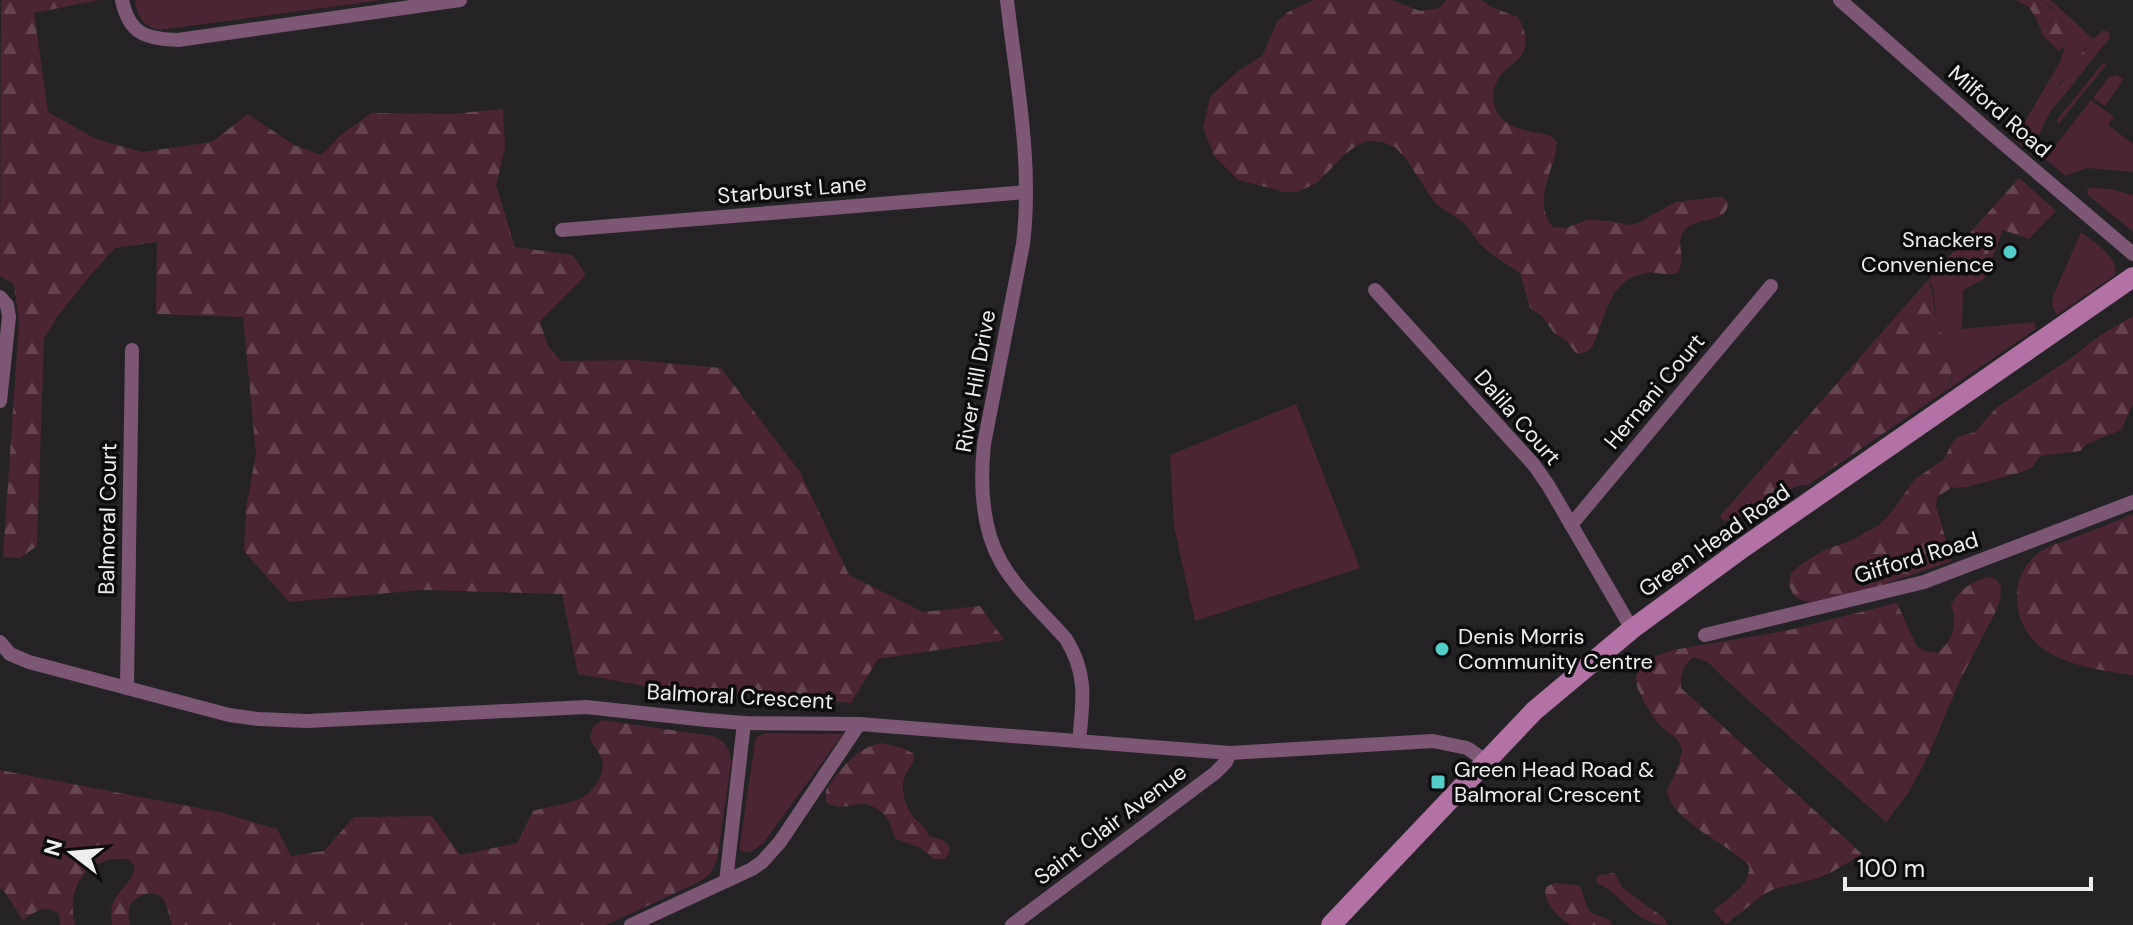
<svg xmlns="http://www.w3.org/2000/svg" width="2133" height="925" font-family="'DM Sans',sans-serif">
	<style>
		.grass { fill: #4c2433 }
		.forest { fill: url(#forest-firs) }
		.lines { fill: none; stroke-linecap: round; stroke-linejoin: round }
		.street { stroke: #7e5676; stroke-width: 14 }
		.secondary { stroke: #b272a6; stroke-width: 20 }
		.poi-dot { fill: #53cdcb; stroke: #0c0c0d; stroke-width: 3 }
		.labels { text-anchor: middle; stroke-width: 7; stroke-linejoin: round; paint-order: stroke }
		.street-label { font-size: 22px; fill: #efedf0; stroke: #0c0c0d }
		.poi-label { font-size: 22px; fill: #efedf0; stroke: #0c0c0d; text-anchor: start }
	</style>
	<defs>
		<pattern id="forest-firs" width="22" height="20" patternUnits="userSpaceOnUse" patternTransform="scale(2)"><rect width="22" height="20" fill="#4c2433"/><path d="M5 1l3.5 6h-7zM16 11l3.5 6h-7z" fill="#664451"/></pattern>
	</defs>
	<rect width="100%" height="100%" fill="#242225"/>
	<g class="grass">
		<path d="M135 0H383L160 30C143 27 137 17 135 0Z"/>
		<path d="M2042 0H2051L2093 39 2103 30 2108 32 2110 38 2099 51V48L2087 47 2078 58 2069 63 2065 79 2059 83V93L2065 94C2059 101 2052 108 2048 116 2041 128 2038 144 2023 147L2014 140 2060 62 2066 43 2053 8Z"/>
		<polygon points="2103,63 2106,64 2105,66 2060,122 2057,123 2057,120"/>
		<polygon points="2117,75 2124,79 2105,106 2093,98 2109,77"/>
		<polygon points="2091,100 2114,117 2108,125 2133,144 2133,172 2087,168 2066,176 2045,159"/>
		<polygon points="2093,188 2110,189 2133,195 2133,232 2088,195 2087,189"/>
		<path d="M2081 232C2094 243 2119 256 2115 275L2057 315 2052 305 2053 296Z"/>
		<path d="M2000 238 1984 279 1963 290 1962 329 2034 322 2036 329 1944 392 1951 381 1950 359 1936 318 1933 288 1928 280 1936 271C1955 285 1956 279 1973 268 1978 265 1982 264 1987 262L1990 245Z"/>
		<polygon points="1296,404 1360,568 1195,621 1174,527 1170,455"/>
		<path d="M765 733 843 734 764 842C757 848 749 856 740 850V844L755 742 757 737Z"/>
	</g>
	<g class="forest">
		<polygon points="1,0 99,0 34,13 48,112 96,139 142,152 212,142 248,114 294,145 321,155 341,135 371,113 450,114 503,109 505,148 496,185 515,247 573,255 586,275 540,321 548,346 561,361 634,360 721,368 800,472 849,575 923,612 980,606 1004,640 878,659 851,703 650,687 578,674 562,594 422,590 289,602 244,551 246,508 256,454 243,317 156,314 157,242 115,248 89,277 57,317 44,338 37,546 20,558 3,557 19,322 14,284 0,276"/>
		<path d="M1314 0H1392L1420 11 1439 8 1446 0H1481L1493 8 1518 17C1523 26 1527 36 1525 47 1522 61 1507 65 1500 76 1490 90 1491 111 1506 122 1517 130 1535 132 1548 135L1554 138 1557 143C1555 169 1531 203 1553 227L1565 228 1588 220 1609 221 1630 225 1638 223 1675 202 1718 197H1723L1728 202C1728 226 1697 214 1684 231 1674 243 1688 258 1677 273 1666 277 1656 271 1645 273 1607 280 1606 319 1592 347L1588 351 1579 354 1575 352 1567 341 1554 333 1542 316 1530 308 1520 273 1491 254 1480 244 1464 223 1435 203 1406 159 1395 147 1382 142 1367 141 1356 146 1345 154 1317 183 1297 192H1284L1238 180 1214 156 1203 128 1210 97 1238 71 1262 56 1277 22 1288 12Z"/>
		<path d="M2016 0H2042C2056 12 2083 34 2059 51L2043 36 2037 20 2029 7Z"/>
		<path d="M2094 45 2099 48V51L2065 94 2059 93 2058 86 2065 79 2068 65C2074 60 2088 46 2094 45Z"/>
		<path d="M2019 178 2056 211 2029 239 2003 230 2000 238 1990 245 1987 262C1975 269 1964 276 1951 281L1936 271Z"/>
		<path d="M1928 280C1934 292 1933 305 1936 318 1941 336 1952 355 1951 374 1951 381 1948 386 1944 392L1808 485C1781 486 1791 499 1772 507 1764 511 1755 511 1747 514 1738 517 1732 521 1723 521L1720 516Z"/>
		<polygon points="2133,316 2133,404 2121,430 2087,444 2080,451 2040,456 2032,467 2022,472 1967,487 1951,488 1937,497 1936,506 1952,561 1879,586 1810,602 1801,600 1794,596 1789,585 1791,573 1800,565 1824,550 1850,541 1879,525 1891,513 1914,480 1944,459 1953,441 1960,436 1975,432 1996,408 2071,358 2099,336"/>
		<path d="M2133 514V675C2081 668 2015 658 2017 592 2017 577 2029 559 2041 551 2049 545 2061 543 2070 539 2091 531 2112 523 2133 514Z"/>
		<path d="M1989 577 1996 579 2001 587 2000 600 1994 615 1960 680 1930 752 1909 792 1886 822 1727 681 1708 662 1693 657C1683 666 1680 675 1681 688L1862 854 1832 872 1815 879 1774 889 1763 895 1726 924 1713 911C1726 899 1751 886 1749 866 1728 843 1673 823 1667 791L1679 764 1682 749 1677 739 1662 728 1653 717 1644 702 1637 687 1636 677 1640 666 1653 657 1673 650 1785 631 1897 603 1916 645 1924 651 1937 653C1953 641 1958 625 1951 605 1958 590 1974 580 1989 577Z"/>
		<path d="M602 720 713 736C726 742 730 749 731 763L717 860 710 874 699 882 606 925H172C169 917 168 906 164 900 156 888 136 894 130 905 127 911 129 919 130 925H112C107 888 129 895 135 866L128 859C88 855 65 886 75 925H60L59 914C46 904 36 911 23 920L2 888 0 889V770L219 812 277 829 291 856 324 851 354 817 432 816 460 855 517 843 533 811C547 807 563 805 577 800 591 795 606 776 602 760 600 752 593 746 590 738L593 727Z"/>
		<path d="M881 743 903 748 914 754C915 767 903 771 903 784 902 797 908 812 917 821 923 826 926 828 929 836 941 839 958 843 945 859H934L921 848 896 839C892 831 891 823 885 816 860 790 848 817 826 802V790C839 770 857 747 881 743Z"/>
		<path d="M1614 873 1623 888 1664 918 1668 925C1643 925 1631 909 1613 893 1608 888 1602 886 1597 882L1596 879 1599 875Z"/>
		<path d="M1555 883 1577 885 1581 888C1590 913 1583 910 1610 920L1612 925H1571C1558 918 1542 902 1546 887Z"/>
	</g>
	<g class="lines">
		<g class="street">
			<path d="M122 0C129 34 146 39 178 40L460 0"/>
			<path d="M1007 0C1016 80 1033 163 1023 244L984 444C980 483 981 527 1001 562 1017 590 1044 614 1066 639 1088 674 1083 702 1079 741"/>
			<polyline points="1840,0 1991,133 2133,254"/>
			<polyline points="562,230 1026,192"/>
			<polyline points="1375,290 1534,465 1548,485 1632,629"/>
			<polyline points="0,297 7,305 9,317 0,401"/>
			<polyline points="1571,525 1771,286"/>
			<polyline points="1705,635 1924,582 2133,502"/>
			<polyline points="0,642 10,654 29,662 229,715 258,719 307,721 586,707 707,720 744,723 859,724 1230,753 1433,741 1467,748 1486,761"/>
			<polyline points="127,688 132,350"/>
			<polyline points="726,881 744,723"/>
			<polyline points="631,925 752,869 762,862 780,842 859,724"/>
			<polyline points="1012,925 1215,773 1226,762 1230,753"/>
		</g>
		<polyline class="secondary" points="1331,925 1534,711 1632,629 1744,547 2133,277"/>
	</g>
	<g class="poi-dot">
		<circle cx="2010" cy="252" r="8"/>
		<circle cx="1442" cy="649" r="8"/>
		<rect x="1430" y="774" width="16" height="16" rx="4"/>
	</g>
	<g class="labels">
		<g class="street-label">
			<text transform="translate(2000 111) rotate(41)" y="8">Milford Road</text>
			<text transform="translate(792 189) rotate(-5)" y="8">Starburst Lane</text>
			<text transform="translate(975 381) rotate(-80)" y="8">River Hill Drive</text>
			<text transform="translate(1654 391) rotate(-50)" y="8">Hernani Court</text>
			<text transform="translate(1518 417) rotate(49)" y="8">Dalila Court</text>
			<text transform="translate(107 519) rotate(-89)" y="8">Balmoral Court</text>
			<text transform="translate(1714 540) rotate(-35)" y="8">Green Head Road</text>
			<text transform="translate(1916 557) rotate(-17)" y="8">Gifford Road</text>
			<text transform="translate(740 696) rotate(3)" y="8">Balmoral Crescent</text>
			<text transform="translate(1110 824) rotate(-37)" y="8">Saint Clair Avenue</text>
		</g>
		<g class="poi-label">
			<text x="1994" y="247" text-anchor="end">Snackers<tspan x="1994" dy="25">Convenience</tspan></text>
			<text x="1458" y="644">Denis Morris<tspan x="1458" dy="25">Community Centre</tspan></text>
			<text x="1454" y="777">Green Head Road &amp;<tspan x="1454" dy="25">Balmoral Crescent</tspan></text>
		</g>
	</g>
	<g transform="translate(72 853) rotate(286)" stroke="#0c0c0d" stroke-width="6" paint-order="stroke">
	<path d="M0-6L14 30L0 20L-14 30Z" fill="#efedf0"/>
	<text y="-12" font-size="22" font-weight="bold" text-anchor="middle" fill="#efedf0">N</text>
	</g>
	<path d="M1845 877v12h246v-12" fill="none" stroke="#efedf0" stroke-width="4"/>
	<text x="1857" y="877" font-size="24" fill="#efedf0" stroke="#0c0c0d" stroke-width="6" paint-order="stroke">100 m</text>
</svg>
